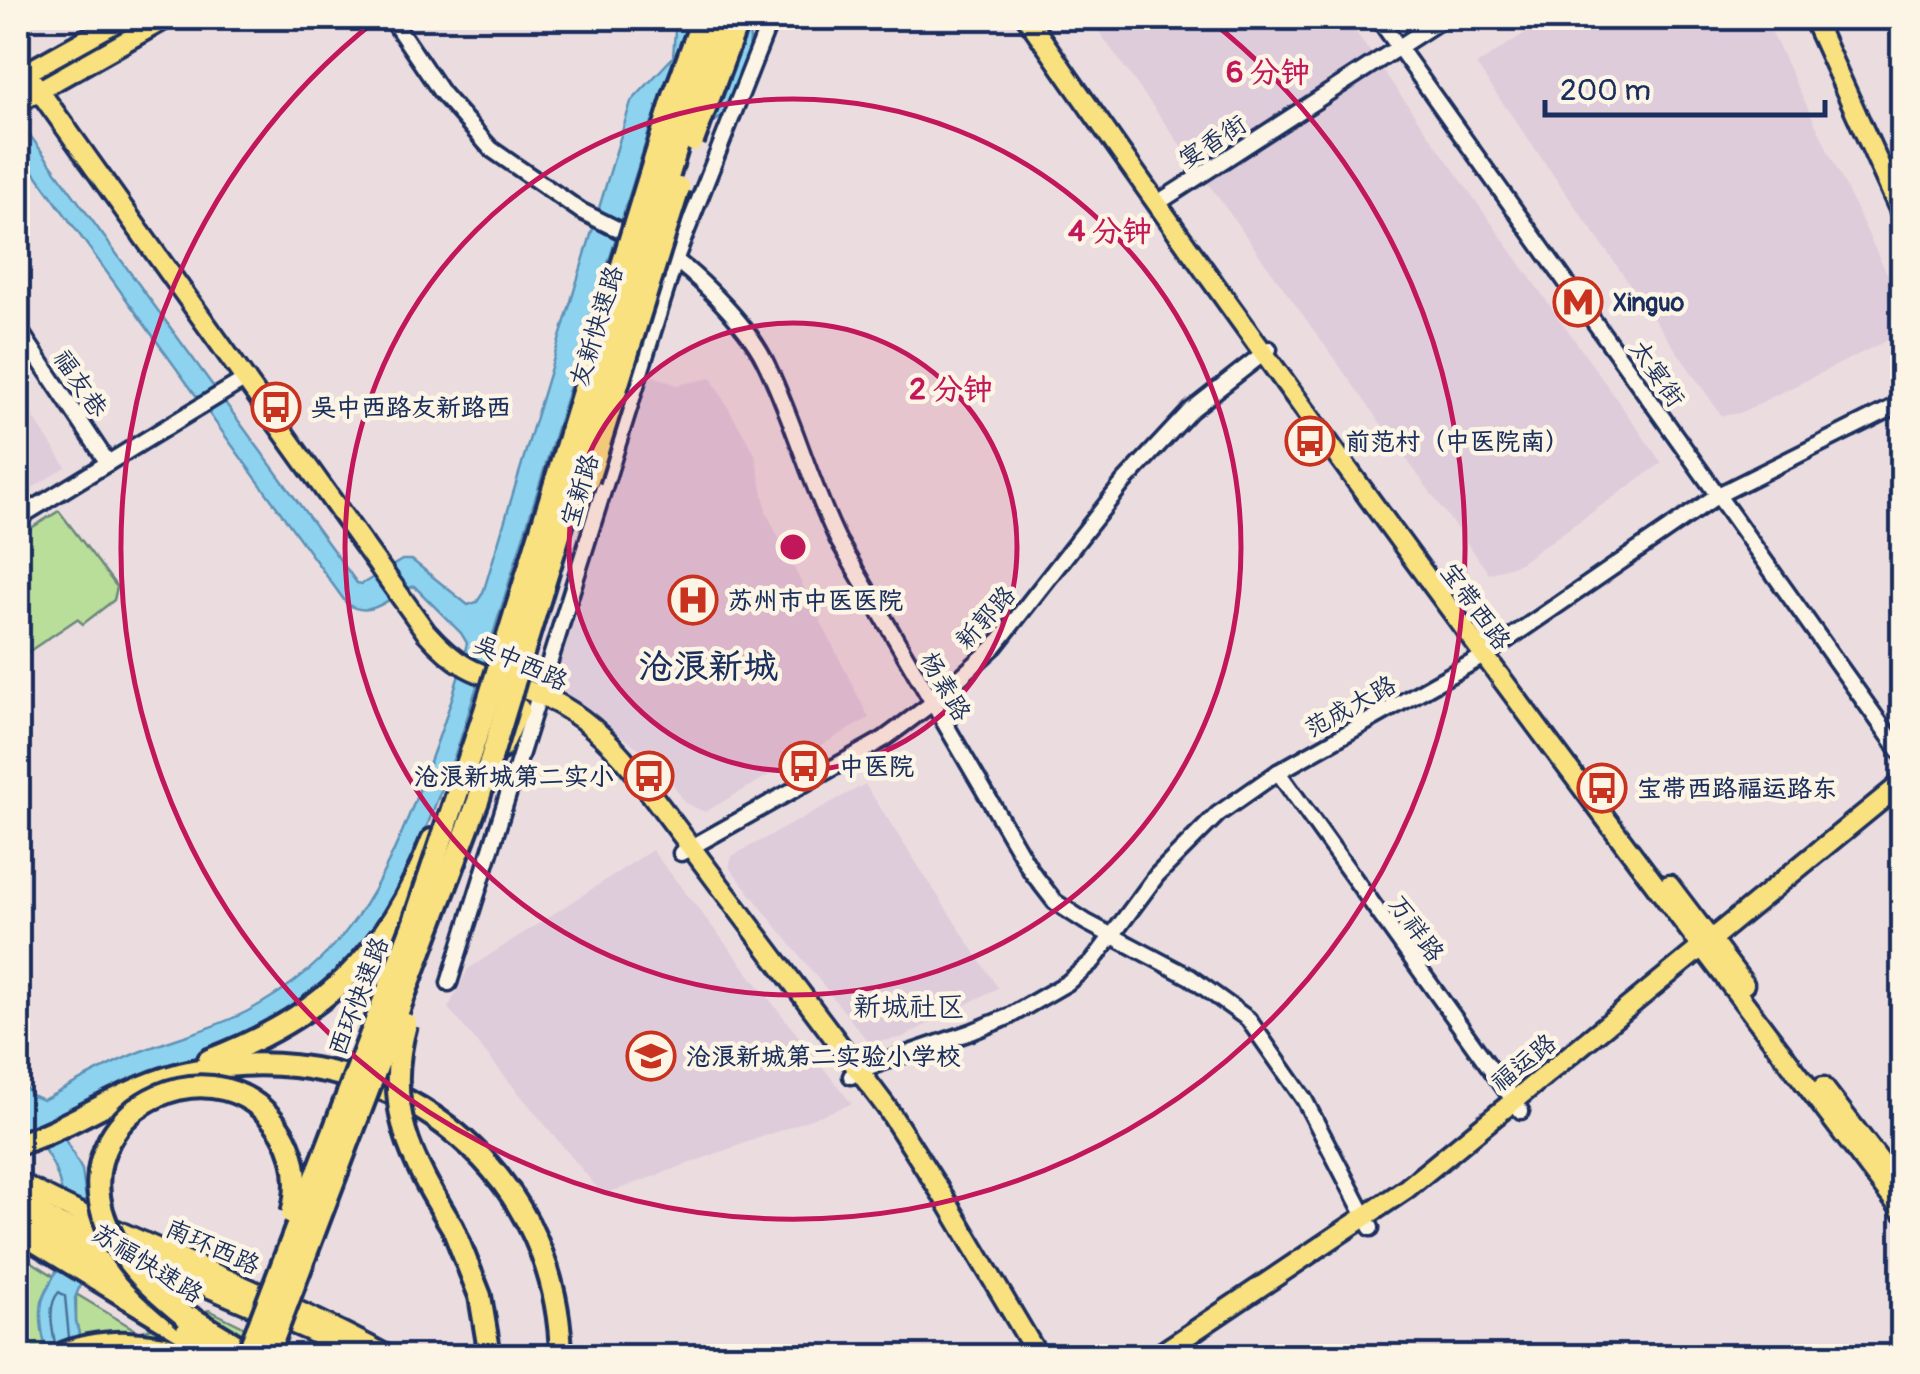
<svg xmlns="http://www.w3.org/2000/svg" width="1920" height="1374" font-family="Pangolin,'LXGW WenKai TC',sans-serif">
	<style>
		.built { fill: #dfccdb }
		.green { fill: #b9de9a; stroke: #6a867c; stroke-width: 2.5 }
		.water { fill: #8dd3ef; stroke: #5f91b5; stroke-width: 2.5 }
		.lines { fill: none; stroke-linecap: round; stroke-linejoin: round }
		.shore { stroke: #497198; stroke-width: 2.5 }
		.minor-casing { stroke: #1b2f5e; stroke-width: 21 }
		.major-casing { stroke: #1b2f5e; stroke-width: 25 }
		.highway-casing { stroke: #1b2f5e; stroke-width: 28 }
		.minor { stroke: #fcf5e5; stroke-width: 14 }
		.major { stroke: #fae180; stroke-width: 18 }
		.highway { stroke: #fae180; stroke-width: 20 }
		.highway-bridge-casing { stroke: #1b2f5e; stroke-width: 28; stroke-linecap: butt }
		.highway-bridge { stroke: #fae180; stroke-width: 20 }
		.ring { fill: none; stroke: #c2185b; stroke-width: 5 }
		.labels { text-anchor: middle; stroke-width: 9; stroke-linejoin: round; paint-order: stroke }
		.street-label { font-size: 25px; fill: #1b2f5e; stroke: #fcf5e5 }
		.poi-label { font-size: 25px; font-weight: bold; fill: #1b2f5e; stroke: #fcf5e5; text-anchor: start }
		.neighbourhood-label { font-size: 28px; fill: #1b2f5e; stroke: #fcf5e5 }
		.district-label { font-size: 35px; font-weight: bold; fill: #1b2f5e; stroke: #fcf5e5 }
		.centre { fill: #c2185b; stroke: #fcf5e5; stroke-width: 5 }
		.ring-label { font-size: 30px; text-anchor: middle; font-weight: bold; fill: #c2185b; stroke: #fcf5e5; stroke-width: 9; stroke-linejoin: round; paint-order: stroke }
	</style>
	<rect width="100%" height="100%" fill="#ebdddf"/>
	<filter id="ink" filterUnits="userSpaceOnUse"><feTurbulence type="fractalNoise" baseFrequency=".01" numOctaves="2"/><feDisplacementMap in="SourceGraphic" scale="20" xChannelSelector="R" yChannelSelector="G"/><feConvolveMatrix kernelMatrix="1 2 1 2 8 2 1 2 1" color-interpolation-filters="sRGB"/></filter>
	<g filter="url(#ink)">
		<g class="built">
			<polygon points="1089,18 1346,18 1662,463 1520,563 1489,574"/>
			<polygon points="1548,18 1765,18 1902,305 1902,333 1740,413 1722,416 1476,65"/>
			<polygon points="649,374 677,385 711,378 755,454 767,514 869,718 705,812 685,803 659,763 553,687 610,476"/>
			<polygon points="18,393 66,467 18,497"/>
			<polygon points="865,784 998,988 901,1038 869,1043 729,867 732,856"/>
			<polygon points="652,850 852,1104 603,1195 448,1008 468,969"/>
		</g>
		<g class="green">
			<polygon points="59,511 117,587 114,600 83,624 77,619 22,656 18,649 18,536"/>
			<polygon points="18,1253 54,1276 41,1312 48,1356 18,1356"/>
			<polygon points="76,1294 139,1332 209,1310 286,1348 314,1356 84,1356 76,1321"/>
		</g>
		<path class="water" d="M676 18H743C763 44 734 88 723 115L707 128 661 118 652 122 458 747 400 895 357 958 279 1025 57 1125 82 1170 92 1244 91 1258 75 1298 76 1321 84 1356H48C43 1340 39 1320 42 1302 45 1289 54 1279 58 1266 72 1216 65 1155 18 1125V1077L31 1095 43 1100C74 1084 106 1065 139 1052 175 1038 212 1029 246 1012 347 959 380 890 420 788 438 741 456 692 467 643L461 633 414 586C391 594 373 621 347 604L32 169 18 140V119L357 583 362 584 402 560H412L468 605 477 602 483 593 631 102 673 57Z"/>
		<g class="lines">
			<path class="shore" d="M55 1344C52 1327 47 1305 59 1292L65 1296 69 1338"/>
			<g class="minor-casing">
				<g id="minor">
					<polyline points="391,18 441,92 491,149 581,211 637,239"/>
					<polyline points="1378,18 1902,754"/>
					<polyline points="1156,204 1444,18"/>
					<path d="M656 248C690 265 747 325 764 359 793 417 809 481 838 540L1031 871 1055 902 1086 922 1190 977 1248 1019 1304 1099 1371 1228"/>
					<polyline points="18,328 108,463"/>
					<polyline points="18,518 247,378"/>
					<polyline points="1278,772 1521,1111"/>
					<polyline points="681,853 884,739 931,704 995,646 1123,483 1190,411 1269,349"/>
					<polyline points="449,983 676,258 771,18"/>
					<polyline points="851,1076 860,1070 971,1032 1008,1017 1067,983 1093,961 1157,875 1218,814 1278,772 1482,657 1718,495 1902,403"/>
				</g>
			</g>
			<g class="major-casing">
				<g id="major">
					<path d="M1027 18C1308 424 1603 818 1902 1211"/>
					<polyline points="1813,18 1902,215"/>
					<path d="M18 61 426 632C471 683 494 673 549 699 582 715 610 741 633 770L887 1108 945 1199 1038 1356"/>
					<polyline points="18,77 124,18"/>
					<polyline points="18,102 167,18"/>
					<polyline points="1669,885 1744,984"/>
					<polyline points="1823,1087 1902,1190"/>
					<path d="M18 1182C138 1246 269 1291 388 1356"/>
					<polyline points="18,1200 56,1222 310,1331 358,1356"/>
					<polyline points="1157,1356 1406,1189 1902,783"/>
				</g>
			</g>
			<g class="highway-casing">
				<g id="highway">
					<polyline points="501,748 519,709"/>
					<path d="M209 1060C324 1016 388 955 432 840"/>
					<path d="M18 1144C78 1125 130 1083 193 1071 381 1033 557 1160 561 1356"/>
					<polyline points="18,1212 254,1356"/>
					<polyline points="453,1228 480,1296 490,1356"/>
					<polyline points="18,1231 223,1356"/>
					<path d="M58 1356C102 1336 153 1341 198 1356"/>
				</g>
			</g>
			<use href="#minor" class="minor"/>
			<use href="#major" class="major"/>
			<use href="#highway" class="highway"/>
			<g class="highway-bridge-casing">
				<g id="highway-bridge">
					<polyline points="693,141 739,18"/>
					<polyline points="588,480 679,188"/>
					<path d="M406 1024C383 1107 410 1158 453 1228"/>
					<path d="M186 1317C150 1288 115 1257 102 1211 73 1104 222 1036 282 1133 297 1158 299 1186 292 1214"/>
					<polyline points="247,1356 414,922 485,711 674,96 703,18"/>
					<polyline points="267,1356 478,801 691,102 724,18"/>
				</g>
			</g>
			<use href="#highway-bridge" class="highway-bridge"/>
		</g>
	</g>
	<circle cx="793" cy="547" r="224" fill="#c2185b" fill-opacity=".12"/>
	<g class="ring">
		<circle cx="793" cy="547" r="224"/>
		<circle cx="793" cy="547" r="448"/>
		<path d="M1211 21A672 672 0 1 1 375 21"/>
	</g>
	<defs>
		<g id="metro-ring" transform="scale(2.5)"><circle r="9.5" fill="#fcf5e5" stroke="#c8321e" stroke-width="1.5"/><path d="M-5.5 5V-5H-3L0 0L3-5H5.5V5H3V-.5L0 4L-3-.5V5Z" fill="#c8321e"/></g>
		<g id="bus-ring" transform="scale(2.5)"><circle r="9.5" fill="#fcf5e5" stroke="#c8321e" stroke-width="1.5"/><path d="M-5-6H5V4H4V6H2V4H-2V6H-4V4H-5ZM-3.5-4V0h7V-4ZM-3.5 1.2v1.5H-2V1.2ZM2 1.2v1.5H3.5V1.2Z" fill="#c8321e"/></g>
		<g id="hospital-ring" transform="scale(2.5)"><circle r="9.5" fill="#fcf5e5" stroke="#c8321e" stroke-width="1.5"/><path d="M-5-5h3v3.5h4V-5h3V5h-3V1.5h-4V5h-3Z" fill="#c8321e"/></g>
		<g id="school-ring" transform="scale(2.5)"><circle r="9.5" fill="#fcf5e5" stroke="#c8321e" stroke-width="1.5"/><path d="M0-5L7-2L0 1L-7-2ZM-4 1L0 2.5L4 1V4Q0 6-4 4Z" fill="#c8321e"/></g>
	</defs>
	<g fill-rule="evenodd">
		<use href="#metro-ring" x="1578" y="302"/>
		<use href="#bus-ring" x="276" y="407"/>
		<use href="#bus-ring" x="1310" y="441"/>
		<use href="#hospital-ring" x="693" y="600"/>
		<use href="#bus-ring" x="804" y="766"/>
		<use href="#bus-ring" x="649" y="776"/>
		<use href="#bus-ring" x="1602" y="788"/>
		<use href="#school-ring" x="651" y="1056"/>
	</g>
	<g class="labels">
		<g class="street-label">
			<text transform="translate(1212 141) rotate(-33)" y="9">宴香街</text>
			<text transform="translate(596 326) rotate(-73)" y="9">友新快速路</text>
			<text transform="translate(1658 373) rotate(55)" y="9">太宴街</text>
			<text transform="translate(81 383) rotate(56)" y="9">福友巷</text>
			<text transform="translate(579 490) rotate(-73)" y="9">宝新路</text>
			<text transform="translate(1476 606) rotate(54)" y="9">宝带西路</text>
			<text transform="translate(985 617) rotate(-48)" y="9">新郭路</text>
			<text transform="translate(521 662) rotate(24)" y="9">吴中西路</text>
			<text transform="translate(946 686) rotate(60)" y="9">杨素路</text>
			<text transform="translate(1350 706) rotate(-29)" y="9">范成大路</text>
			<text transform="translate(1417 928) rotate(54)" y="9">万祥路</text>
			<text transform="translate(358 996) rotate(-69)" y="9">西环快速路</text>
			<text transform="translate(1523 1062) rotate(-39)" y="9">福运路</text>
			<text transform="translate(213 1246) rotate(24)" y="9">南环西路</text>
			<text transform="translate(148 1263) rotate(32)" y="9">苏福快速路</text>
		</g>
		<g class="poi-label">
			<text x="1613" y="311">Xinguo</text>
			<text x="311" y="416">吴中西路友新路西</text>
			<text x="1345" y="450">前范村（中医院南）</text>
			<text x="728" y="609">苏州市中医医院</text>
			<text x="839" y="775">中医院</text>
			<text x="614" y="785" text-anchor="end">沧浪新城第二实小</text>
			<text x="1637" y="797">宝带西路福运路东</text>
			<text x="686" y="1065">沧浪新城第二实验小学校</text>
		</g>
		<g class="neighbourhood-label">
			<text x="909" y="1016">新城社区</text>
		</g>
		<g class="district-label">
			<text x="708" y="678">沧浪新城</text>
		</g>
	</g>
	<circle cx="793" cy="547" r="15" class="centre"/>
	<g class="ring-label">
		<text x="1268" y="82">6 分钟</text>
		<text x="1110" y="241">4 分钟</text>
		<text x="951" y="399">2 分钟</text>
	</g>
	<rect width="1920" height="1374" fill="none" stroke="#fcf5e5" stroke-width="60"/>
	<rect x="30" y="30" width="1860" height="1314" fill="none" stroke="#1b2f5e" stroke-width="4" filter="url(#ink)"/>
	<path d="M1545 100v15h280v-15" fill="none" stroke="#1b2f5e" stroke-width="5"/>
	<text x="1560" y="100" font-size="30" fill="#1b2f5e" stroke="#fcf5e5" stroke-width="8" paint-order="stroke">200 m</text>
</svg>
